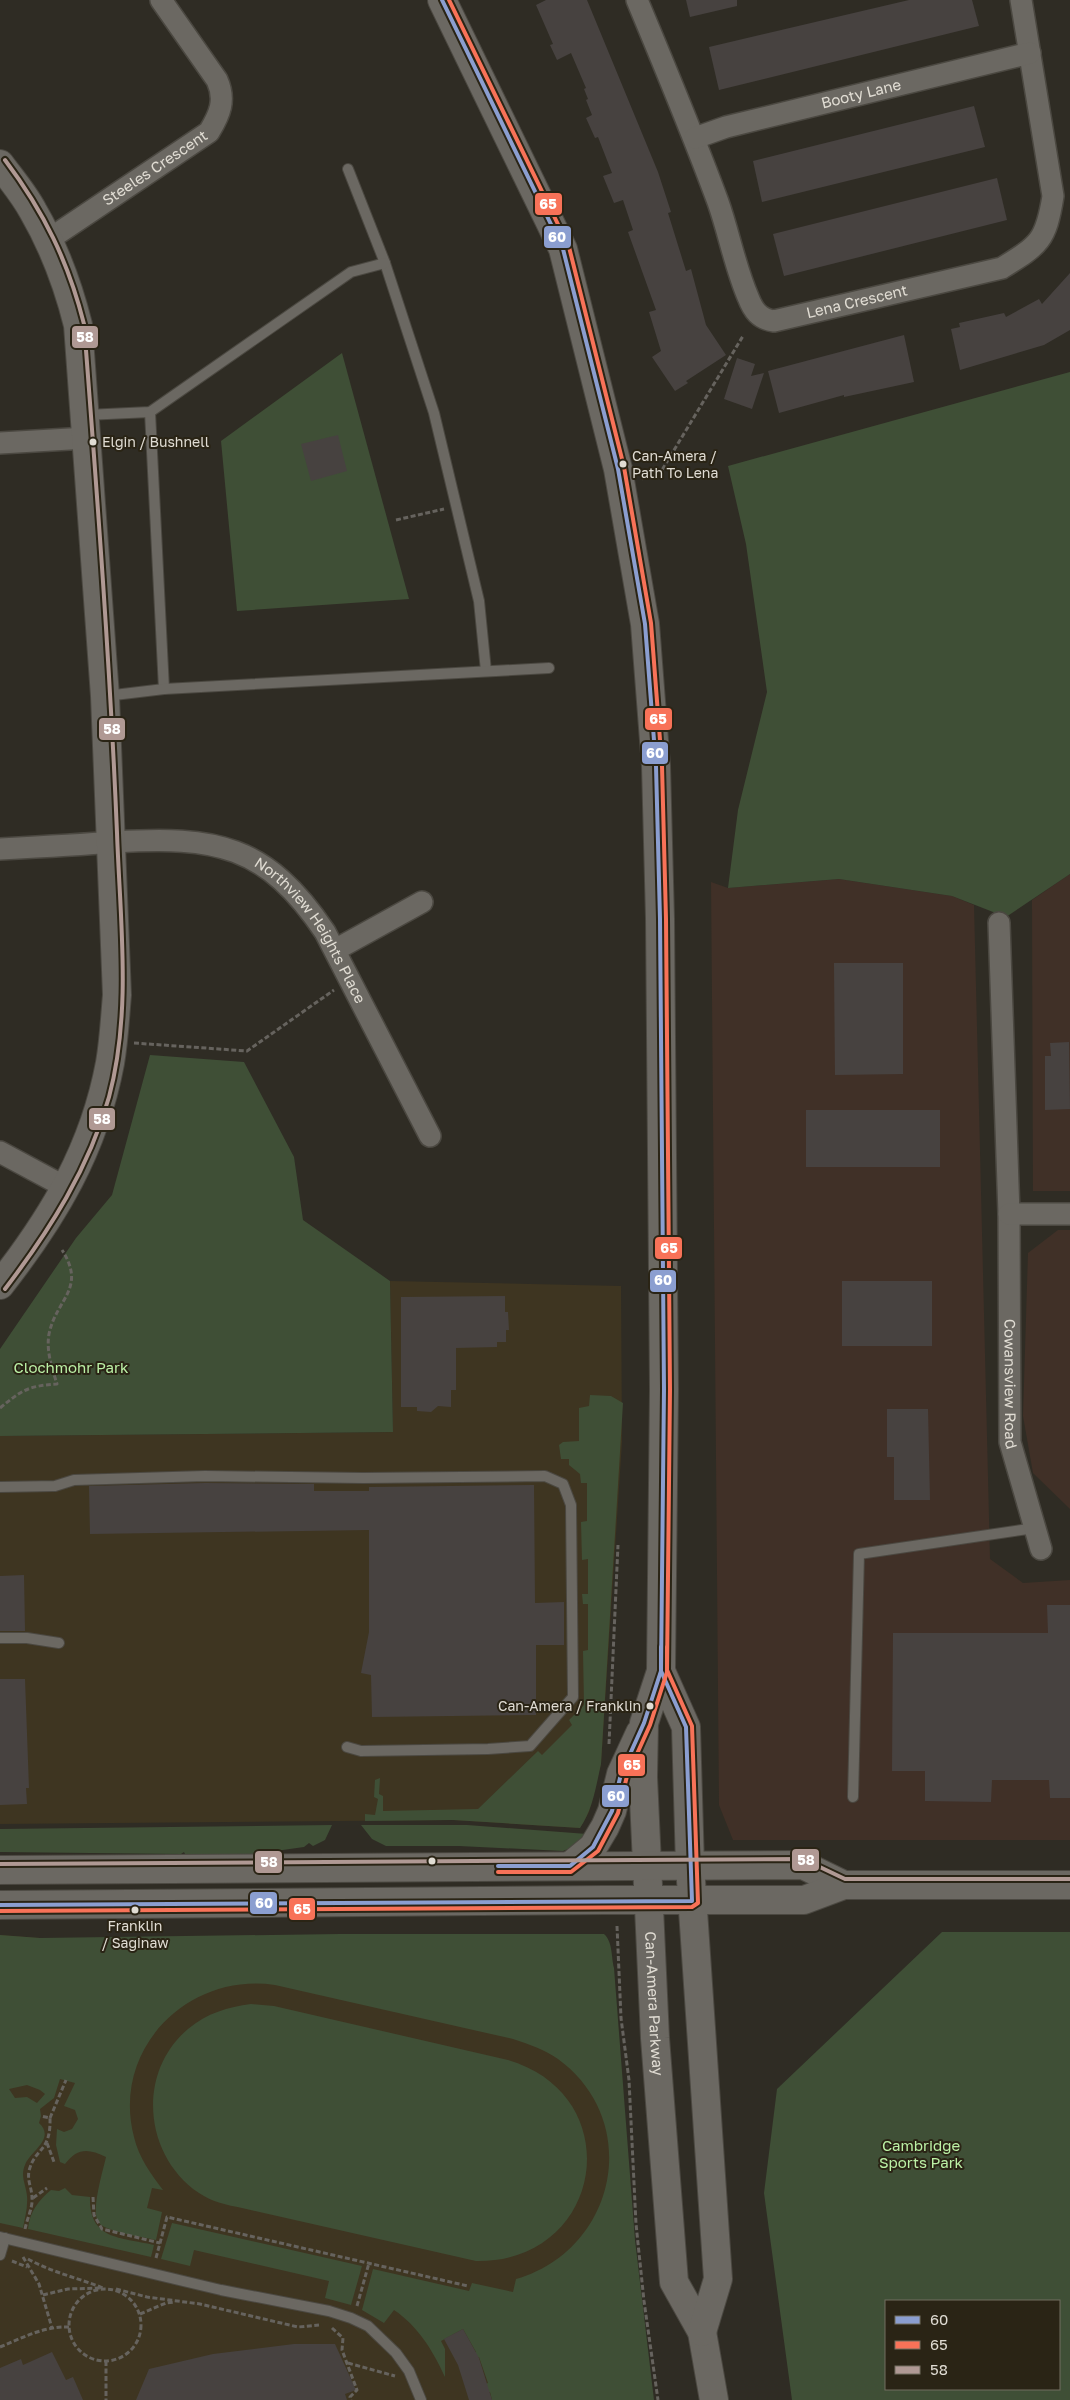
<svg xmlns="http://www.w3.org/2000/svg" width="1070" height="2400" font-family="'Golos Text',sans-serif">
	<style>
		.built { fill: #3e3521 }
		.industrial { fill: #403027 }
		.green { fill: #3f4f36; fill-rule: evenodd }
		.building { fill: #474240 }
		.lines { fill: none; stroke-linecap: round; stroke-linejoin: round }
		.lane-casing { stroke: #4b4841; stroke-width: 12 }
		.street-casing { stroke: #4b4841; stroke-width: 24 }
		.secondary-casing { stroke: #4b4841; stroke-width: 30 }
		.path { stroke: #66635e; stroke-width: 3; stroke-dasharray: 5 2.5; stroke-linecap: butt }
		.lane { stroke: #6b6862; stroke-width: 10 }
		.street { stroke: #6b6862; stroke-width: 21 }
		.secondary { stroke: #6b6862; stroke-width: 28 }
		.bus-1-casing { stroke: #2a2415; stroke-width: 8 }
		.bus-2-casing { stroke: #2a2415; stroke-width: 8 }
		.bus-3-casing { stroke: #2a2415; stroke-width: 8 }
		.bus-1 { stroke: #8b9ed0; stroke-width: 4 }
		.bus-2 { stroke: #f87258; stroke-width: 4 }
		.bus-3 { stroke: #b09994; stroke-width: 4 }
		.bus-dot { fill: #e0dcd3; stroke: #2a2415; stroke-width: 2 }
		.labels { text-anchor: middle; stroke-width: 4; stroke-linejoin: round; paint-order: stroke }
		.bus-label { font-size: 14px; fill: #e0dcd3; stroke: #2a2415; text-anchor: start }
		.street-label { font-size: 15px; fill: #e0dcd3; stroke: #2a2415 }
		.park-label { font-size: 15px; fill: #bcf1a6; stroke: #2a2415 }
		.line-badge { stroke: #2a2415; stroke-width: 2 }
		.badge-label { font-size: 14px; text-anchor: middle; font-weight: bold; fill: #fff }
	</style>
	<rect width="100%" height="100%" fill="#2f2c24"/>
	<g class="built">
		<polygon points="390,1281 621,1286 622,1442 601,1764 589,1812 580,1828 453,1820 0,1824 0,1436 393,1432"/>
		<polygon points="0,1935 40,1938 401,1939 612,2080 645,2400 0,2400"/>
	</g>
	<g class="industrial">
		<polygon points="1070,874 1070,1191 1033,1191 1032,900"/>
		<polygon points="839,879 952,896 974,905 990,1559 1023,1583 1070,1580 1070,1840 733,1840 719,1805 711,882 728,888"/>
		<polygon points="1058,1230 1070,1230 1070,1509 1033,1473 1023,1416 1028,1253"/>
	</g>
	<g class="green">
		<polygon points="342,353 409,599 237,611 221,441"/>
		<polygon points="1070,372 1070,874 1006,917 952,896 839,879 728,888 738,810 767,692 746,544 728,466"/>
		<polygon points="150,1055 244,1062 294,1157 303,1220 390,1281 393,1432 0,1436 0,1349 76,1238 112,1195"/>
		<path d="M590 1395 611 1396 623 1403 601 1764C596 1786 593 1809 580 1828L453 1820 365 1821V1814L375 1815 378 1799 374 1797 375 1780 380 1778 379 1794 383 1796V1811L478 1809 538 1751 542 1755 572 1725 569 1720 584 1705 583 1651 588 1650V1604H583L582 1594H588V1559L582 1560 581 1522 587 1521V1483H581L580 1474 569 1465V1459H561L559 1445 563 1442 579 1441V1408L589 1406Z"/>
		<polygon points="332,1825 325,1840 313,1846 309,1843 304,1847 247,1855 185,1854 184,1852 181,1854 0,1852 0,1829"/>
		<polygon points="361,1825 467,1825 587,1834 580,1844 563,1851 459,1846 386,1846 372,1839"/>
		<path d="M942 1932H1070V2400H792L764 2193 777 2089ZM886 2301H1059V2389H886Z"/>
		<path d="M340 1934H604C613 1942 611 1957 614 1968L635 2240 654 2400H492L490 2392 469 2395 468 2390 488 2383 479 2357 458 2365V2363L476 2352 463 2329 441 2341 445 2349V2377C433 2351 418 2326 394 2310L384 2323 362 2310 373 2269 469 2291 472 2283 513 2292 516 2279C616 2250 644 2122 558 2059 545 2050 529 2044 513 2039L275 1985C188 1972 111 2049 134 2137 139 2158 151 2174 163 2190L152 2188 147 2208 162 2212 156 2240C143 2237 107 2232 99 2223 90 2213 103 2171 106 2157 88 2148 77 2148 65 2164L60 2162 56 2145 57 2129 64 2132 72 2129 78 2119 75 2110 64 2106 75 2083 60 2079 54 2098 40 2109 41 2116 39 2123C56 2139 30 2151 25 2165 20 2176 26 2185 27 2196 28 2207 25 2217 23 2228L0 2223V1935L40 1938ZM27 2085 40 2090 45 2094 37 2103 27 2097 15 2098 9 2089Z"/>
		<path d="M251 2004 274 2006 508 2060C630 2096 604 2263 476 2261L242 2208C227 2205 212 2202 199 2193 144 2156 136 2073 188 2029 207 2013 228 2007 251 2004Z"/>
		<path d="M65 2188 72 2195 90 2197C89 2240 120 2237 154 2245L151 2257 28 2229C30 2211 38 2201 51 2190L59 2191Z"/>
		<polygon points="172,2223 362,2266 351,2305 325,2298 329,2281 194,2250 190,2266 161,2259"/>
	</g>
	<g class="building">
		<polygon points="546,0 587,0 658,172 671,212 668,213 686,271 691,269 706,325 726,355 686,381 688,383 675,391 652,357 661,351 649,312 656,310 628,232 633,230 623,200 614,203 603,176 612,173 598,137 595,138 586,118 592,115 586,100 588,99 584,89 586,88 571,53 557,60 550,45 553,44 536,5"/>
		<polygon points="686,0 737,0 737,6 690,17"/>
		<polygon points="909,0 972,0 979,26 719,90 709,47"/>
		<polygon points="974,106 985,147 762,202 753,161"/>
		<polygon points="997,178 1007,220 784,276 773,234"/>
		<polygon points="1070,273 1070,330 1044,345 960,370 951,329 960,327 959,323 1004,313 1006,317 1039,299 1042,304"/>
		<polygon points="904,335 914,382 844,397 844,395 779,413 768,371"/>
		<polygon points="737,358 755,364 751,376 764,373 752,409 724,399"/>
		<polygon points="338,435 347,471 311,481 301,444"/>
		<polygon points="834,963 903,963 903,1074 835,1075"/>
		<polygon points="1069,1042 1070,1109 1045,1110 1045,1056 1051,1056 1050,1043"/>
		<rect x="806" y="1110" width="134" height="57"/>
		<rect x="842" y="1281" width="90" height="65"/>
		<polygon points="505,1296 505,1312 508,1312 509,1330 506,1330 506,1342 497,1342 497,1347 456,1348 456,1390 451,1390 451,1407 438,1406 431,1412 417,1411 417,1407 401,1407 401,1297"/>
		<polygon points="887,1409 928,1409 930,1500 894,1500 894,1457 887,1457"/>
		<polygon points="205,1483 314,1484 314,1491 369,1491 369,1487 534,1485 535,1603 564,1602 564,1645 536,1645 536,1715 372,1717 371,1675 361,1673 369,1632 369,1530 90,1534 89,1486"/>
		<polygon points="24,1575 25,1631 0,1631 0,1576"/>
		<polygon points="1047,1605 1070,1605 1070,1798 1050,1798 1049,1780 992,1780 991,1802 925,1801 925,1771 892,1771 893,1633 1048,1633"/>
		<polygon points="0,1679 25,1679 29,1788 26,1788 27,1804 0,1805"/>
		<polygon points="463,2329 479,2358 492,2400 469,2400 458,2365 444,2339"/>
		<polygon points="294,2344 335,2344 356,2390 345,2394 347,2400 136,2400 149,2369 213,2354"/>
		<polygon points="52,2352 66,2380 73,2377 83,2400 0,2400 0,2368 21,2359 23,2365"/>
	</g>
	<g class="lines">
		<g class="lane-casing">
			<g id="lane">
				<polyline points="348,169 385,263 434,413 479,601 486,671"/>
				<polyline points="150,412 164,689"/>
				<polyline points="86,415 150,412 351,272 385,263"/>
				<polyline points="106,696 164,689 549,668"/>
				<polyline points="0,1487 55,1486 74,1480 205,1476 363,1478 545,1476 563,1484 571,1505 573,1697 530,1746 488,1749 361,1751 347,1747"/>
				<polyline points="0,1638 27,1638 59,1643"/>
				<polyline points="853,1797 859,1554 1035,1528"/>
				<polyline points="0,2237 221,2290 329,2311 351,2318 368,2326 396,2353 409,2371 421,2400"/>
				<polyline points="0,2255 5,2238"/>
			</g>
		</g>
		<g class="street-casing">
			<g id="street">
				<path id="s1" d="M637 0C665 67 693 134 718 202 729 233 735 267 748 297 753 310 759 319 774 321L1002 268C1039 245 1046 241 1053 196L1021 0"/>
				<path id="s2" d="M695 138 726 127 1030 53"/>
				<path id="s3" d="M48 240 209 132C220 114 226 100 217 80L161 0"/>
				<polyline points="0,443 87,438"/>
				<path id="s4" d="M0 849C38 847 76 845 115 842 215 836 266 844 325 932L430 1136"/>
				<path id="s5" d="M999 923 1009 1214 1010 1442 1041 1549"/>
				<polyline points="335,950 422,902"/>
				<polyline points="0,1152 67,1188"/>
				<polyline points="1009,1214 1070,1214"/>
			</g>
		</g>
		<g class="secondary-casing">
			<g id="secondary">
				<path id="s6" d="M442 0 563 249 618 469 645 624 656 766 660 919 664 1389 661 1671 644 1723 643 1777 655 2038 674 2282 702 2332 714 2400"/>
				<path d="M0 164C11 179 24 194 33 211 54 247 68 285 78 325L105 696 117 995C115 1017 114 1040 110 1063 94 1149 54 1216 0 1285"/>
				<polyline points="661,1671 686,1727 690,1866 718,2279 702,2332"/>
				<polyline points="570,1866 593,1847 605,1827 612,1811 621,1774 640,1733"/>
				<polyline points="0,1870 803,1865 844,1885"/>
				<polyline points="0,1905 605,1900 804,1900 844,1885 1070,1885"/>
			</g>
		</g>
		<g class="path">
			<polyline points="642,479 662,470 743,336"/>
			<polyline points="396,520 444,509"/>
			<polyline points="134,1043 247,1051 334,990"/>
			<path d="M0 1408C22 1390 28 1386 57 1384 52 1368 46 1351 49 1334 56 1299 87 1289 62 1250"/>
			<polyline points="609,1744 618,1545"/>
			<polyline points="617,1926 621,2018 629,2080 636,2224 644,2301 658,2400"/>
			<polyline points="50,2118 66,2080"/>
			<polyline points="47,2143 54,2162"/>
			<polyline points="93,2197 94,2215 102,2229 160,2243"/>
			<polyline points="33,2198 47,2188"/>
			<path d="M25 2229C27 2219 33 2207 32 2198 32 2188 27 2181 29 2171 35 2147 51 2153 50 2118L41 2116"/>
			<polyline points="23,2257 39,2284 52,2328"/>
			<polyline points="156,2258 167,2217 468,2286"/>
			<path d="M28 2259C51 2272 78 2278 103 2288"/>
			<polyline points="12,2261 27,2267"/>
			<circle cx="105" cy="2325" r="36"/>
			<polyline points="116,2289 147,2297 200,2304 298,2327 319,2325"/>
			<polyline points="43,2295 68,2289 100,2288"/>
			<polyline points="357,2306 369,2263"/>
			<polyline points="140,2314 166,2303 174,2302"/>
			<polyline points="332,2328 343,2338 342,2350 357,2390 350,2397 351,2400"/>
			<path d="M0 2347C22 2338 44 2326 69 2327"/>
			<polyline points="106,2361 106,2400"/>
			<polyline points="348,2363 395,2376"/>
		</g>
		<use href="#lane" class="lane"/>
		<use href="#street" class="street"/>
		<use href="#secondary" class="secondary"/>
		<g class="bus-1-casing">
			<g id="bus-1">
				<polyline points="498,1866 570,1866 593,1847 612,1811 621,1774 644,1723 661,1671 661,1647"/>
				<polyline points="0,1905 692,1901 686,1727 661,1671 664,1389 660,919 656,766 645,624 618,469 563,249 442,0"/>
			</g>
		</g>
		<g class="bus-2-casing">
			<g id="bus-2">
				<polyline points="498,1872 571,1872 598,1851 618,1813 627,1776 650,1725 667,1672 667,1647"/>
				<polyline points="0,1911 692,1907 698,1903 692,1726 667,1670 670,1389 666,919 662,766 651,623 624,467 569,247 449,0"/>
			</g>
		</g>
		<g class="bus-3-casing">
			<g id="bus-3">
				<path d="M5 1289C50 1230 89 1168 109 1097 132 1011 120 920 117 833 110 663 97 493 84 324 68 261 44 212 5 160"/>
				<polyline points="0,1864 803,1859 845,1879 1070,1879"/>
			</g>
		</g>
		<use href="#bus-1" class="bus-1"/>
		<use href="#bus-2" class="bus-2"/>
		<use href="#bus-3" class="bus-3"/>
	</g>
	<g class="bus-dot">
		<circle cx="93" cy="442" r="4.5"/>
		<circle cx="623" cy="464" r="4.5"/>
		<circle cx="650" cy="1706" r="4.5"/>
		<circle cx="432" cy="1861" r="4.5"/>
		<circle cx="135" cy="1910" r="4.5"/>
	</g>
	<g class="labels">
		<g class="bus-label">
			<text x="102" y="447">Elgin / Bushnell</text>
			<text x="632" y="461">Can-Amera /<tspan x="632" dy="17">Path To Lena</tspan></text>
			<text x="641" y="1711" text-anchor="end">Can-Amera / Franklin</text>
			<text x="135" y="1931" text-anchor="middle">Franklin<tspan x="135" dy="17">/ Saginaw</tspan></text>
		</g>
		<g class="street-label">
			<text dy="5" stroke="none"><textPath href="#s2" startOffset="172">Booty Lane</textPath></text>
			<text dy="5" stroke="none"><textPath href="#s3" startOffset="129">Steeles Crescent</textPath></text>
			<text dy="5" stroke="none"><textPath href="#s1" startOffset="440">Lena Crescent</textPath></text>
			<text dy="5" stroke="none"><textPath href="#s4" startOffset="349">Northview Heights Place</textPath></text>
			<text dy="5" stroke="none"><textPath href="#s5" startOffset="461">Cowansview Road</textPath></text>
			<text dy="5" stroke="none"><textPath href="#s6" startOffset="2044">Can-Amera Parkway</textPath></text>
		</g>
		<g class="park-label">
			<text x="71" y="1373">Clochmohr Park</text>
			<text x="921" y="2151">Cambridge<tspan x="921" dy="17">Sports Park</tspan></text>
		</g>
	</g>
	<g class="line-badge">
		<rect x="534" y="192" width="29" height="24" rx="5" fill="#f87258"/>
		<rect x="543" y="225" width="29" height="24" rx="5" fill="#8b9ed0"/>
		<rect x="71" y="325" width="28" height="24" rx="5" fill="#b09994"/>
		<rect x="644" y="707" width="29" height="24" rx="5" fill="#f87258"/>
		<rect x="98" y="717" width="28" height="24" rx="5" fill="#b09994"/>
		<rect x="641" y="741" width="28" height="24" rx="5" fill="#8b9ed0"/>
		<rect x="88" y="1107" width="28" height="24" rx="5" fill="#b09994"/>
		<rect x="654" y="1236" width="29" height="24" rx="5" fill="#f87258"/>
		<rect x="649" y="1269" width="28" height="24" rx="5" fill="#8b9ed0"/>
		<rect x="617" y="1753" width="29" height="24" rx="5" fill="#f87258"/>
		<rect x="601" y="1784" width="29" height="24" rx="5" fill="#8b9ed0"/>
		<rect x="791" y="1848" width="29" height="24" rx="5" fill="#b09994"/>
		<rect x="254" y="1850" width="29" height="24" rx="5" fill="#b09994"/>
		<rect x="249" y="1891" width="29" height="24" rx="5" fill="#8b9ed0"/>
		<rect x="288" y="1897" width="28" height="24" rx="5" fill="#f87258"/>
	</g>
	<g class="badge-label">
		<text x="548" y="209">65</text>
		<text x="557" y="242">60</text>
		<text x="85" y="342">58</text>
		<text x="658" y="724">65</text>
		<text x="112" y="734">58</text>
		<text x="655" y="758">60</text>
		<text x="102" y="1124">58</text>
		<text x="669" y="1253">65</text>
		<text x="663" y="1285">60</text>
		<text x="632" y="1770">65</text>
		<text x="616" y="1801">60</text>
		<text x="806" y="1865">58</text>
		<text x="269" y="1867">58</text>
		<text x="264" y="1908">60</text>
		<text x="302" y="1914">65</text>
	</g>
	<rect x="885" y="2300" width="175" height="90" fill="#2a2415" stroke="#736e61"/>
	<rect x="895" y="2316" width="25" height="8" fill="#8b9ed0" stroke="#736e61"/>
	<text x="930" y="2325" font-size="15" fill="#e0dcd3">60</text>
	<rect x="895" y="2341" width="25" height="8" fill="#f87258" stroke="#736e61"/>
	<text x="930" y="2350" font-size="15" fill="#e0dcd3">65</text>
	<rect x="895" y="2366" width="25" height="8" fill="#b09994" stroke="#736e61"/>
	<text x="930" y="2375" font-size="15" fill="#e0dcd3">58</text>
</svg>
